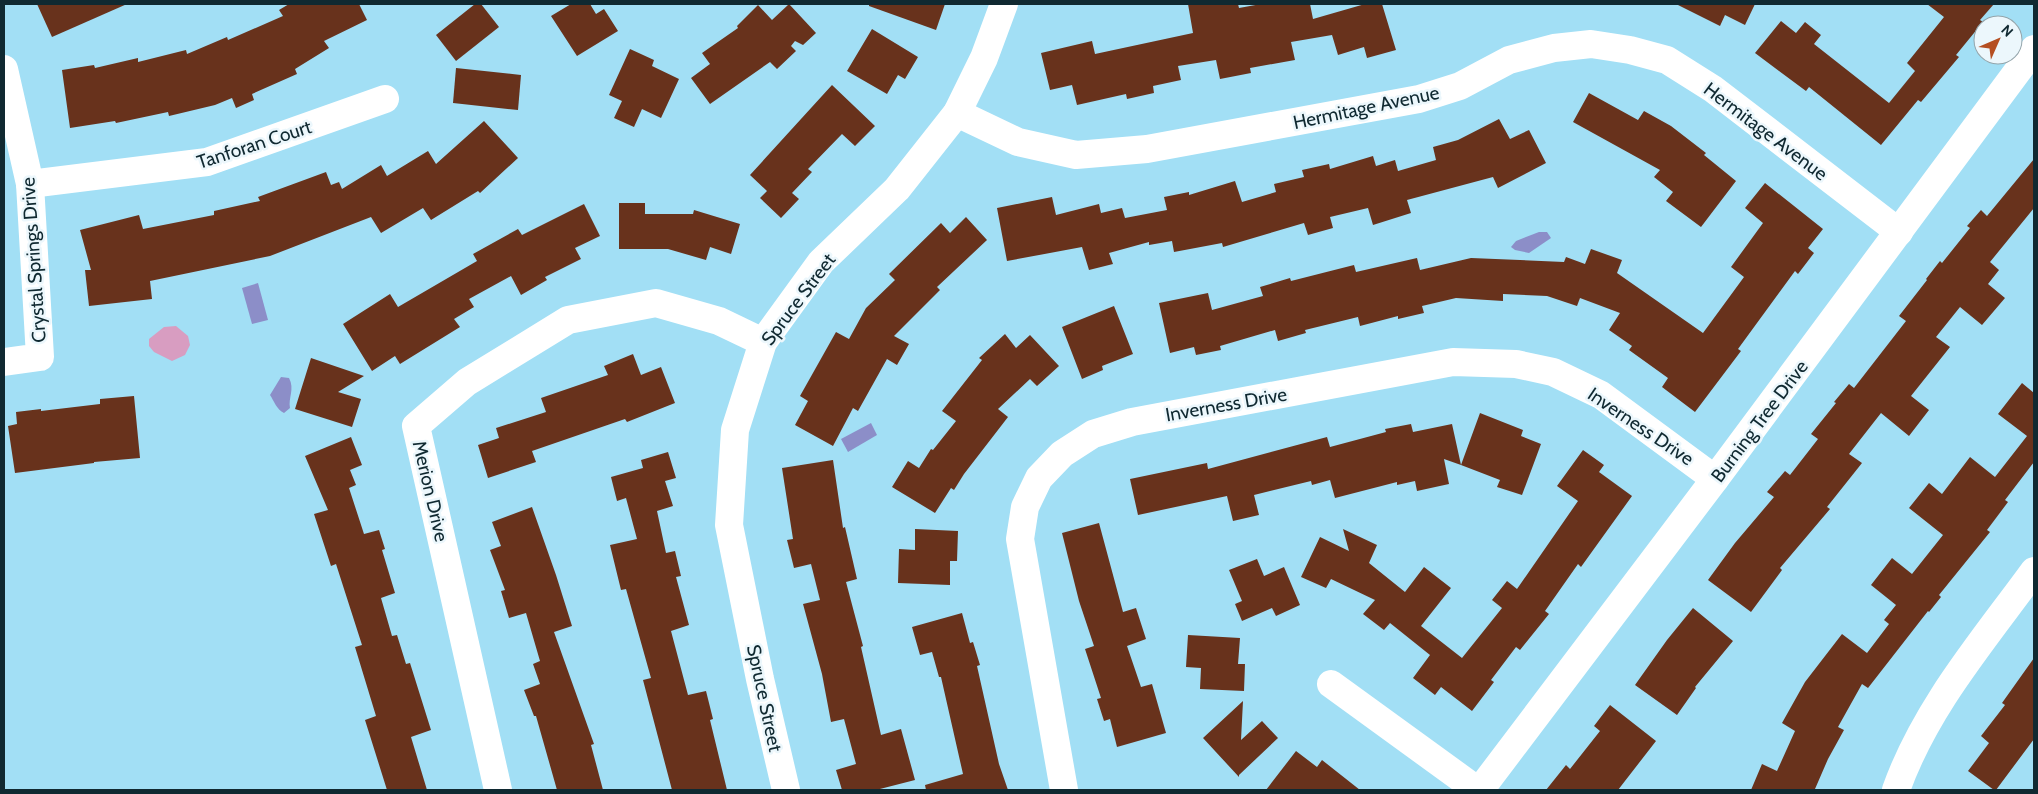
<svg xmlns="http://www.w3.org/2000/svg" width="2038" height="794" font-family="Cabin,sans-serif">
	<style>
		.green { fill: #d89dc1 }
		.water { fill: #8c8ec8 }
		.building { fill: #68321c }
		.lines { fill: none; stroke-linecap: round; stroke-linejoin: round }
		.minor { stroke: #fff; stroke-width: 28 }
		.labels { text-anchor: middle; stroke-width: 5; stroke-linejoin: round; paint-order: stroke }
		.street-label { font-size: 19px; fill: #102931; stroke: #ecf7fc }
	</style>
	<rect width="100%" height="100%" fill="#a2dff5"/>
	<polygon class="green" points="176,326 188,336 190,345 185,355 172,361 154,352 149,346 149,339 164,327"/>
	<g class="water">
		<polygon points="1539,232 1547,232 1551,238 1529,253 1515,250 1511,247 1516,241"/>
		<polygon points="258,283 268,320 252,324 242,288"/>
		<path d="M281 377 289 378C295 389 288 398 290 408L284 413C277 410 274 401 270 395Z"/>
		<polygon points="871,423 877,435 848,452 841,439"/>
	</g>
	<g class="building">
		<polygon points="37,4 127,4 52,37"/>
		<polygon points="289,4 359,4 367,20 324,41 329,48 295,69 297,74 252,94 254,100 236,108 232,98 215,105 169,116 168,112 116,123 115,121 70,128 62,70 94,65 95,68 138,58 138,62 186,50 187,54 227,37 228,40 283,16 279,10"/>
		<polygon points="475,4 481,4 499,27 456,61 436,35"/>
		<polygon points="571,4 590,4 596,14 604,9 618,31 577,56 551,16"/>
		<polygon points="789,4 816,33 803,45 795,41 791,46 796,51 777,69 770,62 710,104 691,78 710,64 702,53 738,28 737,26 758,5 772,20"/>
		<polygon points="869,4 945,4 936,30 869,6"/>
		<polygon points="1188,4 1238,4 1239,8 1261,4 1310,4 1313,19 1365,4 1382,4 1396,50 1367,58 1364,47 1338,55 1332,35 1291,42 1295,60 1250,68 1251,73 1220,79 1216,60 1178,66 1181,80 1153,86 1154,93 1127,99 1126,94 1077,105 1072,85 1050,90 1041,53 1092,41 1095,54 1193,33"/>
		<polygon points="1676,4 1755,4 1745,25 1725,15 1720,26"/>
		<polygon points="1927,4 1994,4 1980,20 1983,22 1956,55 1959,57 1921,102 1918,100 1881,145 1809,87 1806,91 1755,53 1781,21 1796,33 1805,22 1821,35 1814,44 1889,103 1915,71 1907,63 1944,17"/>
		<polygon points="872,29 918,57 905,79 898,75 887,94 847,71"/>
		<polygon points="630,49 654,60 652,66 679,79 661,118 642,109 634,127 614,118 622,101 609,95"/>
		<polygon points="456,68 521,75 518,110 453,103"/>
		<polygon points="832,85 875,126 855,146 842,134 808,169 812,172 792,193 799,199 781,218 760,198 767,191 750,175"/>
		<polygon points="1589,93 1638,120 1644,111 1671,126 1706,153 1704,155 1736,181 1701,227 1666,201 1673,192 1654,177 1660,170 1573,122"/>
		<polygon points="1499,119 1510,139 1529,130 1546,163 1498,188 1493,177 1407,200 1411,213 1373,225 1368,208 1330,217 1333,228 1308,235 1304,223 1223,247 1222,243 1174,252 1172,241 1149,245 1149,242 1109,253 1113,264 1089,270 1082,247 1007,261 997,208 1052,197 1056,215 1099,204 1101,213 1122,208 1125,218 1167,210 1164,197 1189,192 1189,195 1235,181 1242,202 1276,192 1274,184 1304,177 1302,170 1329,164 1330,169 1373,156 1376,166 1395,160 1398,171 1436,160 1433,147 1458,140"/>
		<polygon points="484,121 518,158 480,193 478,191 431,220 423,208 381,233 371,217 270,256 150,281 152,299 89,306 85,270 91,270 80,230 139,215 143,229 214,215 214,211 260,201 258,197 326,172 331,185 339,182 342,189 381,165 387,176 428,151 436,164"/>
		<polygon points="2034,159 2034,208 1990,262 1999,270 1988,284 2005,298 1982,325 1960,307 1936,337 1950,347 1911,396 1929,410 1909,436 1881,413 1849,454 1862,463 1827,507 1830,509 1780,568 1782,570 1751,612 1708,580 1735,543 1774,497 1767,492 1785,471 1790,475 1818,439 1811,434 1836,403 1834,402 1849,384 1854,388 1906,321 1899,316 1927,280 1926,279 1940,261 1942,263 1970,228 1967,226 1981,210 1987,216"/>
		<polygon points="1765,183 1823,229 1808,248 1814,253 1798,274 1795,271 1738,349 1741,351 1695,412 1662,387 1668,378 1629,350 1632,346 1609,330 1620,313 1580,298 1577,306 1547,296 1503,294 1503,301 1456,298 1422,306 1424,313 1398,319 1398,316 1360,326 1358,317 1305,330 1306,333 1278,341 1275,330 1220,346 1221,350 1196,355 1194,347 1170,353 1159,303 1208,293 1212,310 1263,296 1260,287 1290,278 1291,281 1354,265 1356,272 1417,258 1420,270 1471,258 1564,262 1566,257 1585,264 1591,249 1622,260 1617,273 1703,333 1744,277 1731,267 1763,223 1745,208"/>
		<polygon points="619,203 645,203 645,214 693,214 694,210 740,224 731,254 710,247 706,260 668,249 619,249"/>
		<polygon points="584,204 600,236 575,248 581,259 545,277 547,280 521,295 511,276 469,299 474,307 454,319 460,327 400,364 395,356 372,371 343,324 390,294 398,307 477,261 473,254 518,229 522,235"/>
		<polygon points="966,217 987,240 937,287 940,290 894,336 909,344 897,365 887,359 858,411 853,408 833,446 795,425 808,401 800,396 836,332 849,339 866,308 895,280 889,274 941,223 950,233"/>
		<polygon points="1114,306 1133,354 1102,366 1103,370 1082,379 1062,327"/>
		<polygon points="1005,334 1016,348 1030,335 1059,366 1037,386 1030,379 998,409 1008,417 964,474 954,490 951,488 935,513 892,487 908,461 919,468 931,449 933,450 956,421 942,411 982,360 979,358"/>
		<polygon points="633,354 641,375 661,367 675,403 627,422 625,419 532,451 536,462 488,478 478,445 499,438 496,428 546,412 541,398 608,375 604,366"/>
		<polygon points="311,358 364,376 338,392 361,399 352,427 295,409"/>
		<polygon points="2022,383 2034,393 2034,462 2005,500 2008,502 1987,530 1990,532 1939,595 1941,597 1929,612 1928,611 1868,688 1862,684 1838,727 1844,730 1828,759 1815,789 1818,790 1751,790 1762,764 1777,771 1795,731 1782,723 1805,682 1842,634 1867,653 1889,624 1884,620 1896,605 1871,585 1892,558 1912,574 1943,535 1909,508 1929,483 1942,494 1970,457 1995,477 2027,436 1998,414"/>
		<polygon points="134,396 140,458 94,462 94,463 15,473 8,426 17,424 16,412 41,409 41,411 100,404 100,399"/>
		<polygon points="1480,413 1523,430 1521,436 1541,444 1522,495 1497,487 1500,480 1461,465"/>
		<polygon points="1411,424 1413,432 1452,424 1461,465 1444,459 1449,484 1417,491 1415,481 1397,485 1397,482 1335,498 1330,480 1312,485 1311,481 1254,495 1259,515 1233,521 1227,496 1138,515 1130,479 1207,463 1208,469 1327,437 1330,447 1386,432 1385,429"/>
		<polygon points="351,437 362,465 350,470 356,485 349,488 364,534 379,530 385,549 382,550 395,593 381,598 392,636 397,635 406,664 410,663 431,730 411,737 427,790 387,790 365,720 376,716 355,647 362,645 336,564 331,566 314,514 328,510 305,456"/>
		<polygon points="1583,450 1604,465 1599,472 1632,496 1581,567 1578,564 1545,611 1549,614 1520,650 1516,647 1491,680 1494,682 1472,711 1441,687 1435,695 1413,678 1430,655 1390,623 1384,630 1363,614 1375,600 1331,579 1326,588 1301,577 1320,537 1349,551 1343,529 1377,545 1369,563 1405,592 1424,567 1451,588 1421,626 1462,658 1502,608 1492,600 1507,581 1517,589 1578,501 1557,486"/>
		<polygon points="668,452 676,478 665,481 673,506 657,511 666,553 675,551 681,576 676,577 689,625 671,631 688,695 706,691 713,719 710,720 727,790 672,790 643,680 651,678 626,589 621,590 610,545 637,539 626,498 617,501 611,477 643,468 641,460"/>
		<polygon points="833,460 843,528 845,527 857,579 846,582 863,646 861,647 881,735 901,729 915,780 876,790 842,790 836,770 856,764 844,719 831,722 822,674 803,604 820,600 811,564 794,568 787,540 793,539 782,468"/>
		<polygon points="532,507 556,575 572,626 554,632 594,744 591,745 603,790 557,790 536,716 534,716 524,690 540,684 533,664 540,661 526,613 509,618 501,591 505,590 490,550 501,546 492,522"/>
		<polygon points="1099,523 1123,612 1136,608 1146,639 1127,646 1141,687 1152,684 1166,733 1117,747 1110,719 1104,721 1097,699 1101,698 1085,649 1094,646 1079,601 1062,533"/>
		<polygon points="915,529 958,531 957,561 950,561 950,585 898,583 899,549 915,550"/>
		<polygon points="1257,559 1264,576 1284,567 1300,605 1276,616 1272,608 1242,621 1235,604 1242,601 1229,570"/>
		<polygon points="1693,608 1733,641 1695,687 1696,688 1677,715 1635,685 1667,640"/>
		<polygon points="962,613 970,643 973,642 980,665 977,666 999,764 1008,790 926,790 925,785 963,774 941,677 939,677 932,652 920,655 912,627"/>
		<polygon points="1188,635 1240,638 1238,664 1245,664 1244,691 1200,689 1201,668 1186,667"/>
		<polygon points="2034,658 2034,739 1996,790 1994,790 1968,771 1989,743 1981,736 2005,705 2002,703"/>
		<polygon points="1243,701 1241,740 1262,721 1278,738 1239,775 1239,777 1203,738"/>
		<polygon points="1610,705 1656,741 1618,790 1546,790 1566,765 1570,769 1600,731 1594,726"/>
		<polygon points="1296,751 1317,767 1322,760 1360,790 1266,790"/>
	</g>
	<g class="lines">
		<g class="minor">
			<polyline points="4,69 30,184 40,357 4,362"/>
			<polyline points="957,113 1018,142 1076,155 1147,149 1419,99 1460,86 1509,60 1554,48 1591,44 1630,50 1667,60 1713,89 1899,232"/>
			<polyline points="30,184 207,162 385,99"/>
			<polyline points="1331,684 1477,790"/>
			<polyline points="498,790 416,426 467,382 568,320 656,303 719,321 763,342"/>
			<polyline points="786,790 760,679 729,525 735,430 763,342 821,262 897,189 957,113 984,58 1004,4"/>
			<polyline points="1064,790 1020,539 1025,507 1039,478 1062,454 1093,434 1132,422 1453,362 1516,364 1553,372 1601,395 1715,479"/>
			<polyline points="1480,790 1715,479 2034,49"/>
			<path d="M1896 790C1925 708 1983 641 2034 571"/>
		</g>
	</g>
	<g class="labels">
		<g class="street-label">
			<text transform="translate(1366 107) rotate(-12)" y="7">Hermitage Avenue</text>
			<text transform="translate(1766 131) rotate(37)" y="7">Hermitage Avenue</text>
			<text transform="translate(254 144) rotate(-18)" y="7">Tanforan Court</text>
			<text transform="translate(33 260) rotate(-94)" y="7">Crystal Springs Drive</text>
			<text transform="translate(798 299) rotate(-53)" y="7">Spruce Street</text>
			<text transform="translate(1226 404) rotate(-10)" y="7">Inverness Drive</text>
			<text transform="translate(1759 421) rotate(-53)" y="7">Burning Tree Drive</text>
			<text transform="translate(1641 426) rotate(34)" y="7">Inverness Drive</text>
			<text transform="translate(431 491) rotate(77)" y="7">Merion Drive</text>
			<text transform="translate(765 698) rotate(78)" y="7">Spruce Street</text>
		</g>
	</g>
	<rect width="2038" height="794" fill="none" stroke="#102931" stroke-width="10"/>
	<g transform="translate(1998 40) rotate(45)"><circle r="24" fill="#ecf7fc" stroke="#94a5ab"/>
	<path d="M0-4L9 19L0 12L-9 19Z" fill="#b54f22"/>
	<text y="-8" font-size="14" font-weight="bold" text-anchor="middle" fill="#102931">N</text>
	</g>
</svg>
